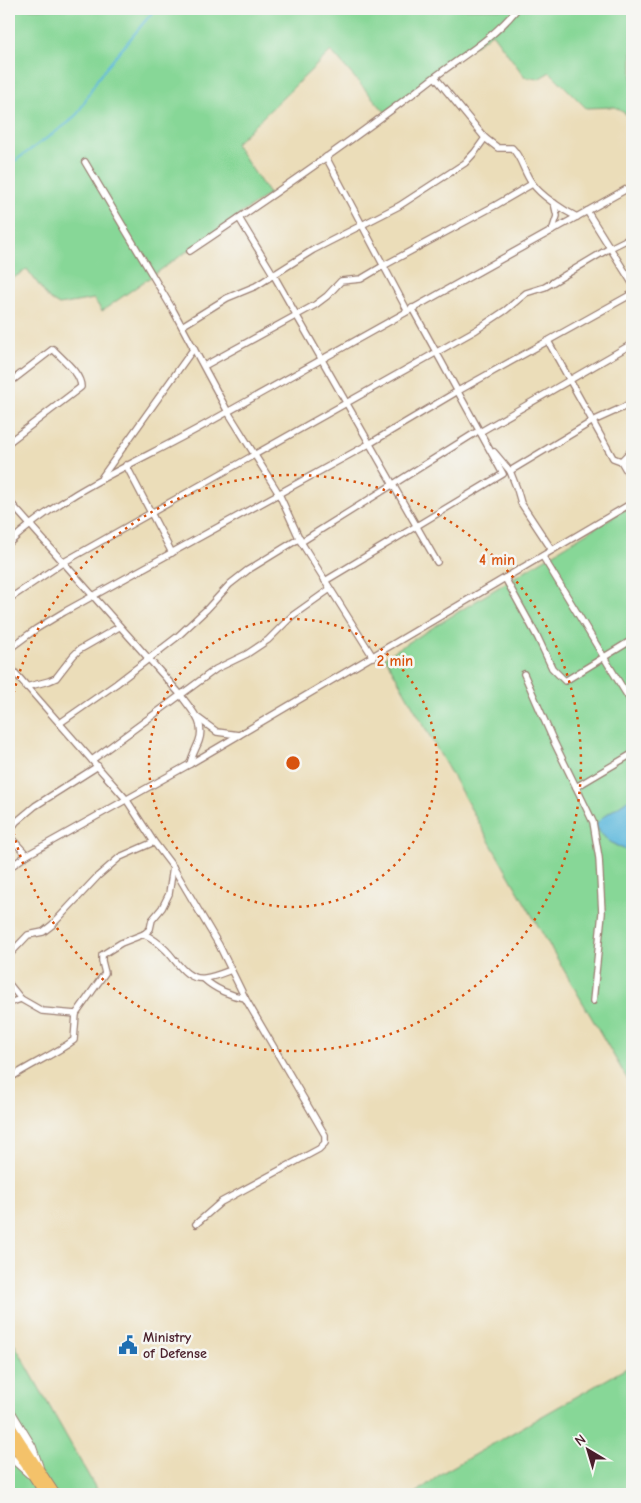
<svg xmlns="http://www.w3.org/2000/svg" width="641" height="1503" font-family="'Comic Neue',sans-serif">
	<style>
		.green { fill: #87d797; stroke: #687b61 }
		.water { fill: #5fb9dd; stroke: #546c84 }
		.lines { fill: none; stroke-linecap: round; stroke-linejoin: round }
		.stream { stroke: #5fb9dd; stroke-width: 2 }
		.minor-casing { stroke: #9a7e72; stroke-width: 8 }
		.tertiary-casing { stroke: #9a7e72; stroke-width: 9 }
		.primary-casing { stroke: #9a7e72; stroke-width: 11 }
		.minor { stroke: #fff; stroke-width: 5.5 }
		.tertiary { stroke: #fff; stroke-width: 7 }
		.primary { stroke: #f4c26a; stroke-width: 9 }
		.ring { fill: none; stroke: #d8530f; stroke-width: 2.5; stroke-dasharray: 2.5 5 }
		.labels { text-anchor: middle; stroke-width: 5; stroke-linejoin: round; paint-order: stroke }
		.poi-label { font-size: 14px; font-weight: bold; fill: #4a1f2b; stroke: #f6f6f2; text-anchor: start }
		.centre { fill: #d8530f; stroke: #f6f6f2; stroke-width: 2.5 }
		.ring-label { font-size: 15px; text-anchor: middle; font-weight: bold; fill: #d8530f; stroke: #f6f6f2; stroke-width: 5; stroke-linejoin: round; paint-order: stroke }
	</style>
	<rect width="100%" height="100%" fill="#f6f6f2"/>
	<filter id="ink" filterUnits="userSpaceOnUse"><feTurbulence type="fractalNoise" baseFrequency=".02" numOctaves="2"/><feDisplacementMap in="SourceGraphic" scale="10" xChannelSelector="R" yChannelSelector="G"/><feConvolveMatrix kernelMatrix="1 2 1 2 8 2 1 2 1" color-interpolation-filters="sRGB"/></filter>
	<filter id="wash" filterUnits="userSpaceOnUse"><feTurbulence type="fractalNoise" baseFrequency=".0096" numOctaves="4" result="noise"/><feDisplacementMap in="SourceGraphic" scale="20" xChannelSelector="R" yChannelSelector="G"/><feGaussianBlur stdDeviation="1.12" result="paint"/><feColorMatrix in="noise" values="0 0 0 0 0 0 0 0 0 0 0 0 0 0 0 0 0 1.4 0 .05"/><feComposite in="paint" operator="in"/></filter>
	<g filter="url(#wash)">
		<rect width="100%" height="100%" fill="#ebddb9"/>
		<g class="green">
			<polygon points="9,9 632,9 632,118 615,107 586,108 550,72 538,79 525,77 492,33 385,112 331,51 235,144 269,194 102,311 94,299 59,305 49,299 27,269 9,281"/>
			<polygon points="632,505 632,797 629,800 613,844 632,852 632,1087 505,869 385,657"/>
			<polygon points="9,1327 14,1336 11,1338 99,1494 9,1494"/>
			<polygon points="632,1365 632,1494 415,1494 442,1473"/>
		</g>
		<path class="water" d="M632 797V852C616 847 604 840 595 825L604 816Z"/>
		<g class="lines">
			<polyline class="stream" points="9,165 68,123 78,113 98,78 155,9"/>
		</g>
	</g>
	<g filter="url(#ink)">
		<g class="lines">
			<g class="minor-casing">
				<g id="minor">
					<path d="M435 77 485 138 498 148H512C522 158 524 173 532 183 541 196 563 210 577 217"/>
					<polyline points="326,157 407,310"/>
					<polyline points="85,162 173,310 228,412 279,494 301,542 373,657"/>
					<polyline points="587,211 632,283"/>
					<polyline points="239,218 273,274 437,562"/>
					<polyline points="552,231 557,216 554,203"/>
					<path d="M190 251C272 196 354 140 432 79 462 56 493 39 517 9"/>
					<polyline points="182,326 227,298 256,286 313,250 399,206 465,163 475,152 485,138"/>
					<polyline points="548,341 613,458 621,461 632,480"/>
					<polyline points="204,366 315,305 327,296 341,281 361,279 383,266 496,205 532,184"/>
					<path d="M9 383 53 349C62 359 81 373 81 387L9 442"/>
					<polyline points="480,432 632,344"/>
					<polyline points="494,452 510,471 517,489 521,503 552,550"/>
					<polyline points="621,461 632,450"/>
					<polyline points="126,465 172,553"/>
					<polyline points="510,471 593,421 624,407 632,402"/>
					<polyline points="102,477 194,348"/>
					<path d="M9 501 180 694C190 709 206 722 199 741 196 749 192 755 190 764"/>
					<polyline points="628,506 632,513"/>
					<polyline points="301,542 475,433"/>
					<path d="M9 543C66 490 139 462 206 424 348 345 490 266 632 186"/>
					<path d="M543 557C573 605 602 655 632 703"/>
					<polyline points="505,578 538,638 552,668 565,681 632,640"/>
					<polyline points="325,581 503,474 412,308"/>
					<polyline points="9,599 64,562 476,330 506,310 526,293 545,287 610,248 632,237"/>
					<polyline points="9,649 36,629 64,612 369,444 458,391 632,294"/>
					<polyline points="9,666 126,799 154,842 173,867 219,945 245,998 325,1135 325,1143 319,1149 221,1202 196,1224"/>
					<polyline points="524,674 554,742 576,787"/>
					<polyline points="26,687 49,681 56,678 73,656 79,650 119,627"/>
					<polyline points="198,718 217,732 239,735"/>
					<polyline points="60,723 116,684 177,637 207,609 230,584 248,570 300,538"/>
					<polyline points="92,760 216,669 247,654 268,640 292,616 330,589"/>
					<polyline points="9,832 16,822 35,806 98,766"/>
					<polyline points="9,836 27,855"/>
					<polyline points="9,868 27,855 190,764 632,503"/>
					<path d="M144 934C152 938 159 943 166 950 177 961 186 981 205 978 214 977 223 973 231 970"/>
					<polyline points="9,955 28,935 43,932 52,925 98,876 120,857 154,842"/>
					<path d="M204 979C215 989 231 996 245 998"/>
					<polyline points="9,984 21,999 42,1011 76,1014"/>
					<polyline points="593,1001 602,913 599,858 593,822 576,787 632,754"/>
					<polyline points="9,1003 21,999"/>
					<path d="M9 1079C30 1064 54 1055 74 1040L76 1014 105 973 102 961V955L121 943 144 934 150 929 152 920 162 908 169 894 173 867"/>
				</g>
			</g>
			<g class="tertiary-casing">
				<g id="tertiary">
					<polyline points="9,1408 32,1446 39,1466"/>
					<polyline points="9,1456 29,1474"/>
				</g>
			</g>
			<g class="primary-casing">
				<g id="primary">
					<polyline points="9,1424 55,1494"/>
					<polyline points="9,1439 45,1494"/>
				</g>
			</g>
			<use href="#minor" class="minor"/>
			<use href="#tertiary" class="tertiary"/>
			<use href="#primary" class="primary"/>
		</g>
	</g>
	<g class="ring">
		<circle cx="293" cy="763" r="144"/>
		<path d="M9 715A288 288 0 1 1 9 811"/>
	</g>
	<defs>
		<g id="civic-bare" transform="scale(1.5)"><path d="M-.6-6.5H3V-4.5H.6V-3L4-1V1h2V6H-6V1h2V-1L-.6-3ZM-1.2 2.5V6h2.4V2.5Z" fill="#1f6fb2" stroke="#f6f6f2" stroke-width="2.5" paint-order="stroke"/></g>
	</defs>
	<g fill-rule="evenodd">
		<use href="#civic-bare" x="128" y="1345"/>
	</g>
	<g class="labels">
		<g class="poi-label">
			<text x="143" y="1342">Ministry<tspan x="143" dy="16">of Defense</tspan></text>
		</g>
	</g>
	<circle cx="293" cy="763" r="8" class="centre"/>
	<g class="ring-label">
		<text x="497" y="565">4 min</text>
		<text x="395" y="666">2 min</text>
	</g>
	<rect width="641" height="1503" fill="none" stroke="#f6f6f2" stroke-width="30"/>
	<g transform="translate(588 1450) rotate(322)" stroke="#f6f6f2" stroke-width="4" paint-order="stroke">
	<path d="M0-4L9 19L0 12L-9 19Z" fill="#4a1f2b"/>
	<text y="-8" font-size="14" font-weight="bold" text-anchor="middle" fill="#4a1f2b">N</text>
	</g>
</svg>
